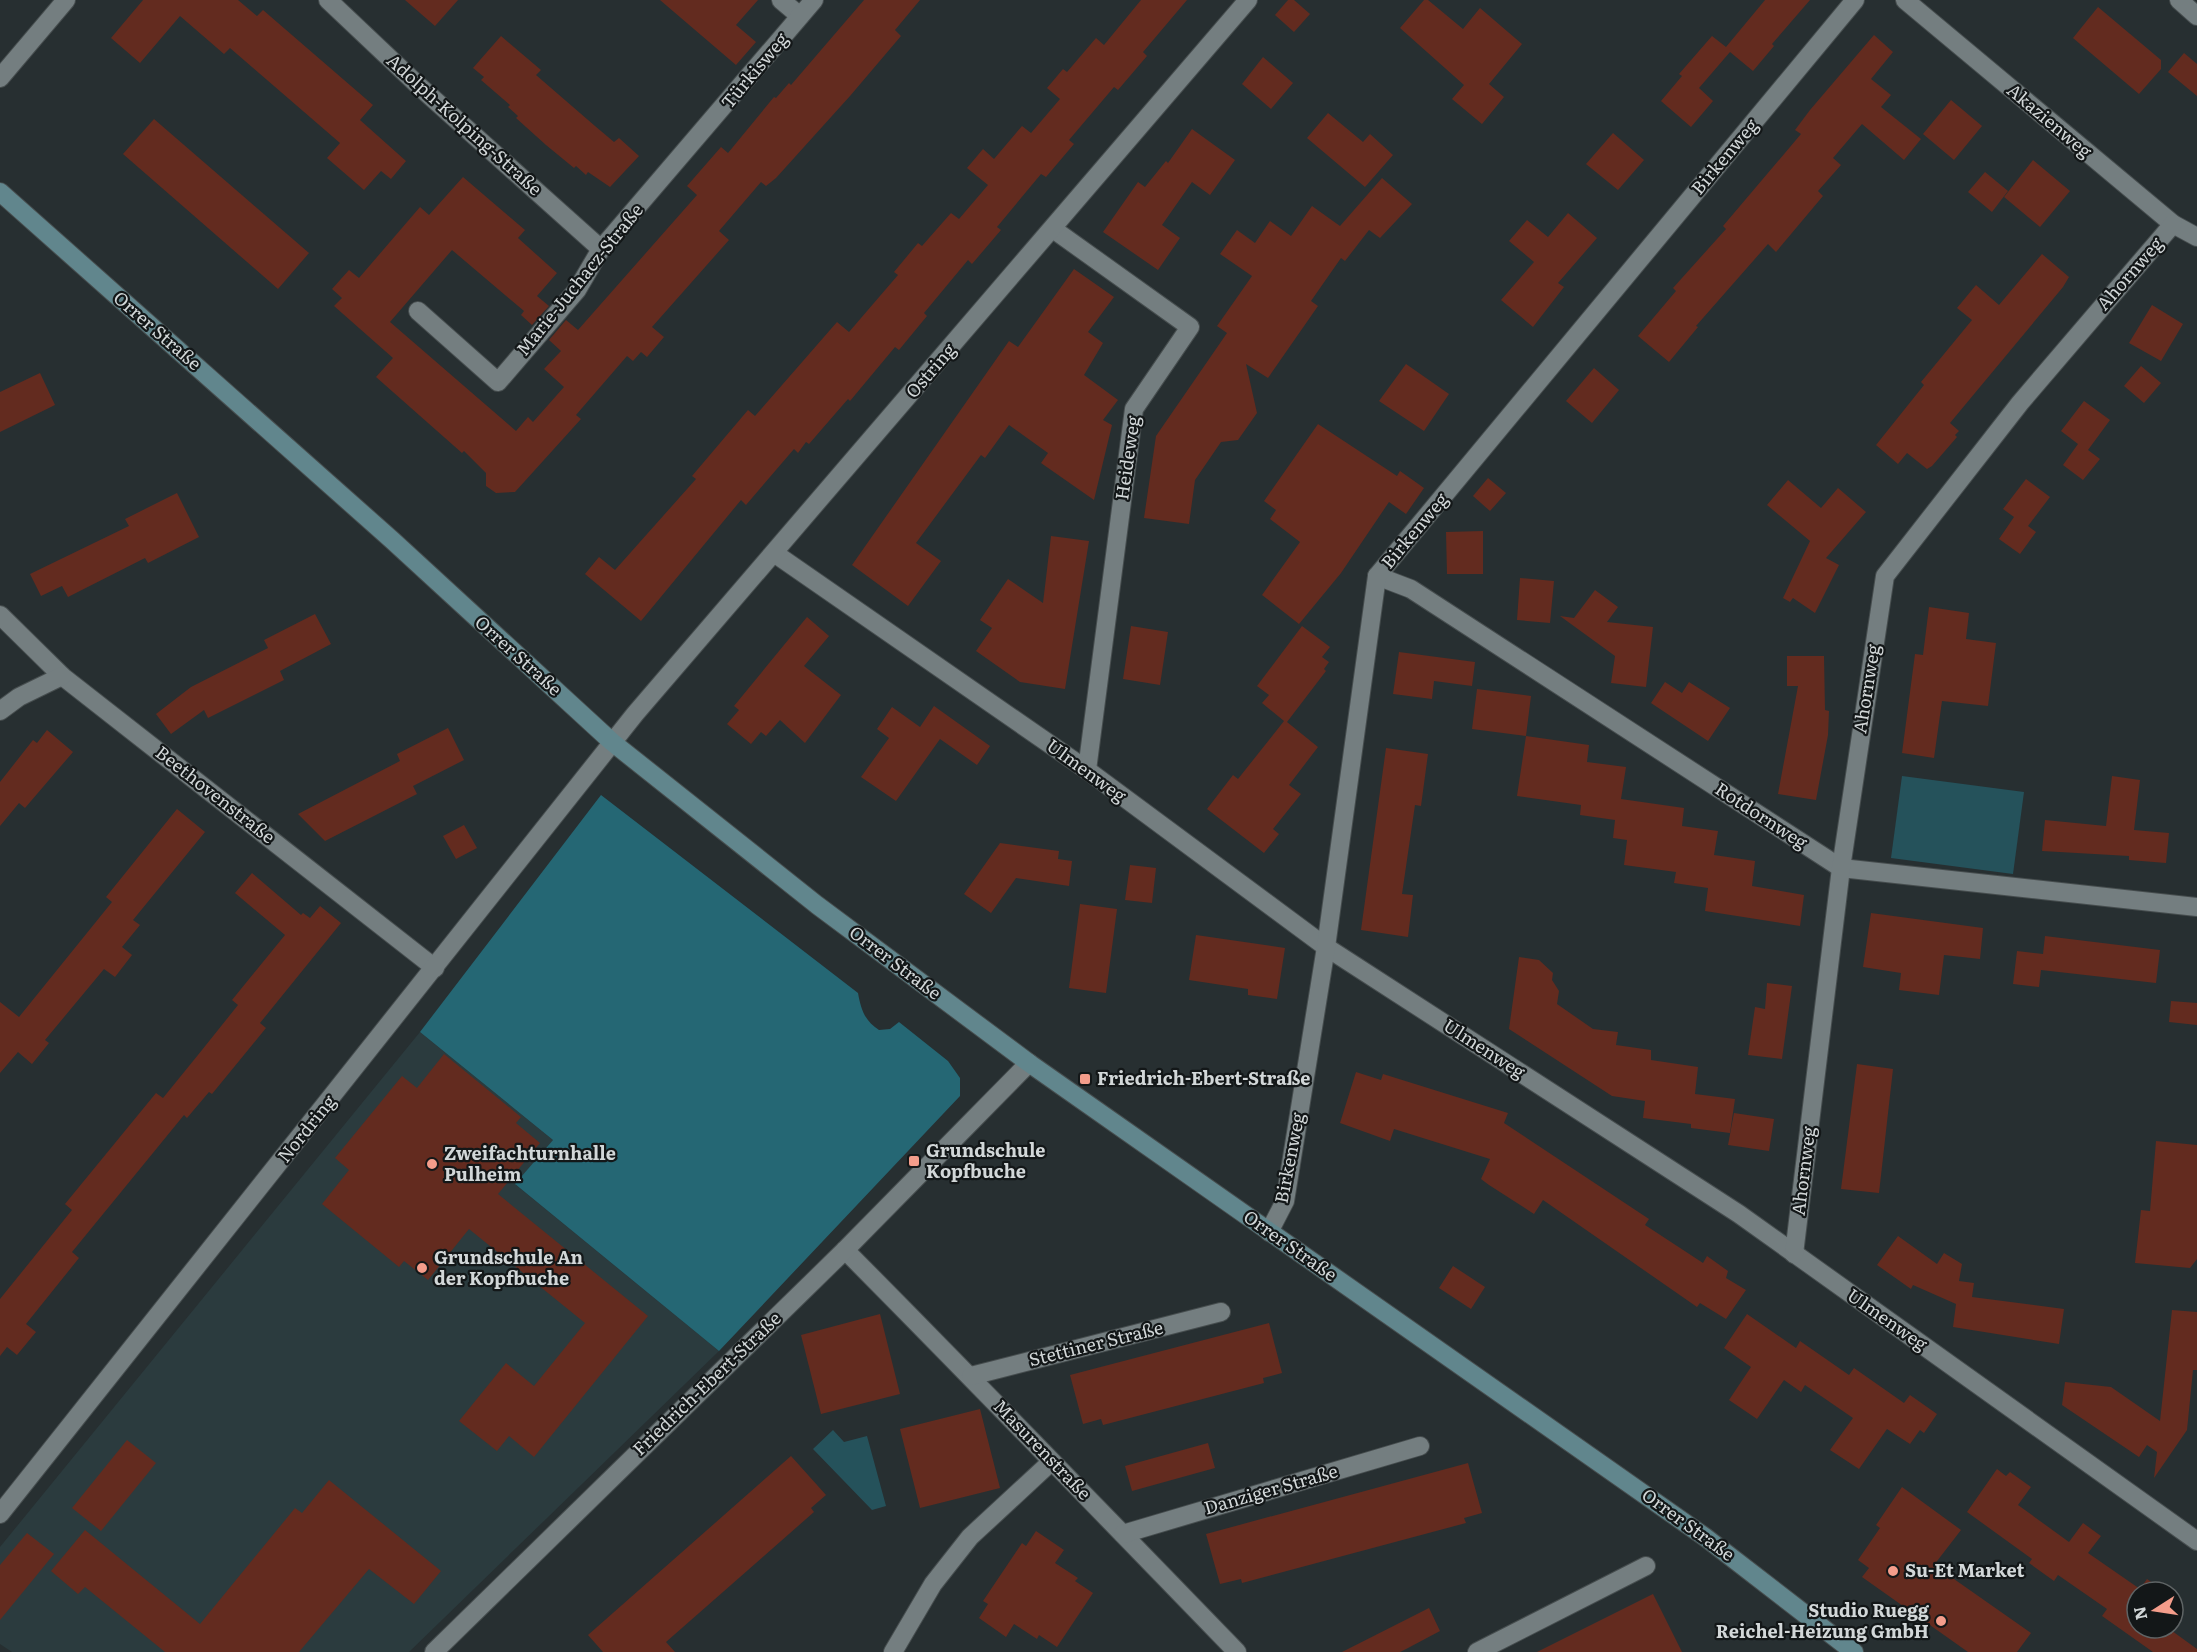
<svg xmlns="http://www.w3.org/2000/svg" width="2197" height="1652" font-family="Literata,serif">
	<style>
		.built { fill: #2b3b3e }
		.green { fill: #25525b }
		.forest { fill: #256774 }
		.building { fill: #632b1f }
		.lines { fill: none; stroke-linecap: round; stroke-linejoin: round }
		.street-casing { stroke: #464d4e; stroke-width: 20 }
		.secondary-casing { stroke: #464d4e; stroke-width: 20 }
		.street { stroke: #747e80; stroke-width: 18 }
		.secondary { stroke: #61868d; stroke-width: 18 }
		.poi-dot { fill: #f49d8b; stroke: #131718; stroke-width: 2 }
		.labels { text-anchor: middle; stroke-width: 4.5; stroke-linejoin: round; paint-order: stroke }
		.street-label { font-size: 18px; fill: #d2d7d8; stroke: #131718 }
		.poi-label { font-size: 18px; font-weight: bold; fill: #d2d7d8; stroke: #131718; text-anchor: start }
	</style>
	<rect width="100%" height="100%" fill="#272f31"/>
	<polygon class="built" points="420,1032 553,1140 516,1185 719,1351 409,1652 12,1652 0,1644 0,1547"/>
	<g class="green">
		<polygon points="1902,776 2024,792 2013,874 1891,858"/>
		<polygon points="833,1430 844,1442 867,1436 886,1506 872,1510 813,1449"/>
	</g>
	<path class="forest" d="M601 795 858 993C861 1010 865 1021 879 1030L890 1029 899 1022 948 1061 960 1078V1096L719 1351 515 1184 553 1140 420 1032Z"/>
	<g class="building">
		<polygon points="143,0 238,0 257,16 263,10 373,105 360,120 406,161 391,179 381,171 364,190 327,158 340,143 230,48 224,54 180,16 140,63 111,38"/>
		<polygon points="405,0 458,0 435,26"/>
		<polygon points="660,0 758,0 736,25 756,42 736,65"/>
		<polygon points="864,0 920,0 895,30 901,36 850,96 776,178 766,186 761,182 719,231 729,240 652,327 664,337 647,357 641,352 633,361 627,356 576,415 581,419 515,492 496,493 486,486 486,473 464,451 462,453 376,377 393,358 334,306 342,298 332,289 349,270 359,278 420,207 429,215 463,177 525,230 518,238 557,273 537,296 549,306 532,325 521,315 524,311 452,250 390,322 516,431 528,417 533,422 564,387 544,369 561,351 549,340 566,320 578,330 697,195 687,186 721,147 728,153 774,97 776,98 789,83 791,85"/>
		<polygon points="1141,0 1187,0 1143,52 1147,56 1118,90 1114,87 1069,140 1074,144 1046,177 1041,174 997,227 1001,230 972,264 968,260 924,313 927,316 899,350 895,347 850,401 848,399 809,444 806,442 798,453 794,449 746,505 741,500 641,621 585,574 599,557 615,570 696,479 692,476 748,410 755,416 837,322 849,332 898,275 894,272 918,243 922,246 951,213 959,219 988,185 967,168 983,149 994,159 1022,126 1031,133 1060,99 1047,88 1063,69 1067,72 1096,38 1104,45"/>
		<polygon points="1288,0 1294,0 1310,14 1294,32 1275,15"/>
		<polygon points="1424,0 1428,0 1463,29 1480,8 1522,44 1489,84 1504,97 1482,124 1452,99 1464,85 1400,28"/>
		<polygon points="1765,0 1810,0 1772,44 1774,46 1753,71 1730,52 1699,88 1713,101 1691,127 1661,101 1682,76 1679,74 1712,36 1726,47"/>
		<polygon points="2098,7 2161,60 2161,69 2139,94 2073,38"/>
		<polygon points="1874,35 1893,52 1871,79 1891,95 1881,107 1921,139 1904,160 1862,124 1833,158 1841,165 1818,191 1823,196 1776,252 1768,244 1696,326 1698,327 1669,362 1638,336 1676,291 1673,288 1726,229 1723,226 1801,134 1795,130 1810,110"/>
		<polygon points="501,36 541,70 536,75 595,126 614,142 619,138 639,156 610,187 588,172 586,175 576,166 574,168 546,145 516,118 518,116 508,107 510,105 481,80 484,77 473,68"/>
		<polygon points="2184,53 2197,64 2197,96 2168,72"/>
		<polygon points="1263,57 1293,83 1271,109 1242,84"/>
		<polygon points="1951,100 1982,126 1954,160 1923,134"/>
		<polygon points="1328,113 1363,142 1370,134 1393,155 1365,187 1307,138"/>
		<polygon points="154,119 309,253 278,289 123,154"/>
		<polygon points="1192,129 1235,160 1210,195 1192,182 1162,225 1180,238 1158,270 1103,232 1138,182 1145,187 1166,161 1168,163"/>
		<polygon points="1613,133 1644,160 1618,190 1586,164"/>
		<polygon points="2033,160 2070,191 2040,227 2004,197"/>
		<polygon points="1985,172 2008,191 1992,212 1968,192"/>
		<polygon points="1382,178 1412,204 1380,238 1369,230 1345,261 1341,258 1311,301 1318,306 1268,378 1246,364 1257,413 1238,440 1221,442 1195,480 1189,524 1144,518 1156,436 1227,333 1217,326 1252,276 1220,254 1237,230 1255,243 1270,221 1291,236 1312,206 1340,226"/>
		<polygon points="1568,213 1597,238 1558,283 1564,287 1533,327 1501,300 1534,262 1509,241 1527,220 1548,237"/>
		<polygon points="2042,254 2069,277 2063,287 1950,423 1959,431 1955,435 1957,437 1932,466 1927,469 1907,453 1898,464 1876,445 1924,385 1921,382 1972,320 1957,308 1976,285 1999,305"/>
		<polygon points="1074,269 1114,297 1088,332 1103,343 1084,375 1118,400 1103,420 1112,425 1094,500 1041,463 1048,453 1009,425 985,458 981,455 916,543 941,561 908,606 852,565 1009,341 1018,347"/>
		<polygon points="2152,305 2183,324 2161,361 2129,343"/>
		<polygon points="1406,364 1449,394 1424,431 1379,401"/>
		<polygon points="2141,366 2161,383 2144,403 2124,386"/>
		<polygon points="1594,368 1619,390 1592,423 1566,401"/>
		<polygon points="40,373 55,405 0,432 0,392"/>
		<polygon points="2084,401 2110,420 2088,450 2100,459 2083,480 2063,465 2078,444 2061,431"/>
		<polygon points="1318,424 1397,476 1400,471 1424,488 1406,514 1389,502 1341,573 1299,624 1262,595 1300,542 1270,519 1276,510 1264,501"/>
		<polygon points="1488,478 1506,493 1490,511 1473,496"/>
		<polygon points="2026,479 2050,497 2028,526 2036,532 2020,554 1999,539 2014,517 2003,509"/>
		<polygon points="1788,480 1821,508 1838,488 1866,512 1826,558 1839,565 1815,613 1793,598 1790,602 1783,598 1810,541 1767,505"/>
		<polygon points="177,493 199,537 148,563 145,558 68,597 62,586 41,596 30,574 129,526 125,519"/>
		<polygon points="1483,531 1483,574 1447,574 1446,532"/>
		<polygon points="1051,536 1089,541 1065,689 1020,682 976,651 992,628 980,620 1008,579 1043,603"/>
		<polygon points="1520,578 1554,581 1550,623 1517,620"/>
		<polygon points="1595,590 1618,607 1607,622 1653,627 1646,687 1611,683 1615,656 1560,616 1574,618"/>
		<polygon points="1929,607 1969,613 1966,639 1996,643 1988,706 1942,701 1934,758 1902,753 1915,654 1923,655"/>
		<polygon points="315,614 331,644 280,671 284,680 208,718 204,710 171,734 156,714 191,687 268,648 264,640"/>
		<polygon points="807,617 829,636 804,666 841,695 805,743 780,720 766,736 761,732 751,744 727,724 739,710 734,706"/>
		<polygon points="1131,626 1168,632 1160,685 1123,679"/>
		<polygon points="1302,626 1330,647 1322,657 1329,662 1324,669 1326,671 1287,722 1318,747 1289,785 1301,794 1273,829 1279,834 1264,853 1207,809 1233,775 1238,779 1284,721 1262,703 1269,695 1257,686"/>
		<polygon points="1399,652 1475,662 1472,686 1434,681 1432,699 1393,694"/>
		<polygon points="1787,656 1824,656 1825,710 1829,711 1828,735 1816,800 1778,794 1798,686 1787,686"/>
		<polygon points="1665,682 1682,693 1689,682 1730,708 1708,741 1651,703"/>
		<polygon points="1477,689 1531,696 1526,736 1589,745 1587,762 1626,767 1621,799 1684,808 1682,826 1718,831 1714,855 1755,861 1752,886 1804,895 1800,926 1705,911 1708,888 1674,883 1676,872 1624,865 1627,840 1613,838 1615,820 1580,815 1581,805 1517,796 1526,736 1472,729"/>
		<polygon points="934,706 990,746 977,765 940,739 896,801 861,777 889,738 877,729 892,707 920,727"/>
		<polygon points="448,728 464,760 413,786 417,794 325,841 298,814 400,761 397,754"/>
		<polygon points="47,730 73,752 25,808 19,803 0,826 0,782 33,740 37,743"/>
		<polygon points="1386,748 1428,754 1421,806 1415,805 1402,894 1413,895 1408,937 1361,930"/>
		<polygon points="2112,776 2140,780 2134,830 2169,833 2166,863 2129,860 2129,856 2042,851 2045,820 2106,826"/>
		<polygon points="177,809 205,832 133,920 140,925 122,947 132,955 115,977 104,969 45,1040 49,1043 32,1064 18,1052 0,1073 0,1002 19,1017 112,902 106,897"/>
		<polygon points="464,825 477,848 456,859 443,836"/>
		<polygon points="1000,843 1059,851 1058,859 1072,861 1069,886 1016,878 991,913 964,894"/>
		<polygon points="1130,865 1156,868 1152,903 1125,900"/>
		<polygon points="252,873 301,915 303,913 310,918 320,906 341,923 260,1023 266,1028 212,1094 209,1092 187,1118 184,1115 72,1252 79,1258 26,1324 36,1332 17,1355 7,1347 0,1356 0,1299 72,1210 65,1204 156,1093 163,1098 202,1050 238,1005 232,1000 285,935 235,893"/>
		<polygon points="1080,904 1117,909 1106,993 1069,988"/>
		<polygon points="1871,913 1983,928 1980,959 1944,955 1939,995 1899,990 1901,973 1863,967"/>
		<polygon points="1196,935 1285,948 1277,999 1248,995 1248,989 1189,980"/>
		<polygon points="2045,936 2160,950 2156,983 2041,970 2039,987 2013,984 2017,951 2043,954"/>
		<polygon points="1519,957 1539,960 1553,973 1552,980 1559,991 1557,1004 1593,1029 1618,1032 1616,1045 1651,1050 1651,1060 1698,1067 1695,1094 1735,1099 1730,1133 1691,1128 1691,1124 1643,1118 1645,1101 1612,1096 1509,1029"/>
		<polygon points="1767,983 1792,986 1782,1059 1748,1055 1755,1007 1765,1009"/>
		<polygon points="2171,1001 2197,1003 2197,1025 2169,1022"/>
		<polygon points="444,1054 521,1117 516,1123 540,1143 498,1194 648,1316 534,1457 509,1436 497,1451 459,1421 506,1363 534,1386 585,1323 469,1229 428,1280 404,1261 399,1267 322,1204 349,1170 335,1158 402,1076 417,1088"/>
		<polygon points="1857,1064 1893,1069 1879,1193 1841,1189"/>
		<polygon points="1356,1072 1381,1080 1383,1074 1508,1113 1504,1123 1649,1219 1645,1225 1703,1263 1707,1256 1728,1271 1726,1278 1746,1290 1726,1319 1700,1303 1697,1307 1543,1200 1534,1214 1489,1185 1481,1179 1490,1159 1394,1129 1390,1141 1340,1123"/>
		<polygon points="1734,1113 1774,1119 1769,1151 1728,1145"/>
		<polygon points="2156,1141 2197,1145 2197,1259 2190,1268 2135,1263 2141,1210 2150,1211"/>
		<polygon points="1898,1236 1937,1264 1944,1253 1962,1264 1959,1281 1974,1283 1972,1297 2064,1309 2059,1344 1953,1327 1956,1304 1913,1285 1911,1289 1877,1265"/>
		<polygon points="1453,1266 1485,1287 1471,1309 1439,1288"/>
		<polygon points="2172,1310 2197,1312 2197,1370 2193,1370 2187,1430 2154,1478 2157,1452 2147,1445 2139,1457 2062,1405 2065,1382 2111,1387 2160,1421"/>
		<polygon points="880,1314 900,1394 821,1414 801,1335"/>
		<polygon points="1747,1314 1796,1348 1800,1341 1849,1375 1854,1368 1904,1403 1910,1395 1937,1414 1924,1433 1920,1430 1910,1444 1887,1429 1859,1469 1830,1450 1853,1418 1805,1385 1801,1392 1784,1380 1757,1419 1729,1400 1751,1367 1724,1348"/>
		<polygon points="1269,1323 1282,1373 1263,1378 1264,1383 1103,1425 1101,1419 1083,1424 1070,1375"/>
		<polygon points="980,1409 1000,1488 920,1508 900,1429"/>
		<polygon points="127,1440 156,1463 101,1531 72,1508"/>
		<polygon points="1208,1443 1215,1468 1132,1491 1125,1466"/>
		<polygon points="791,1456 826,1495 811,1508 814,1512 666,1642 675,1652 603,1652 588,1635"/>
		<polygon points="1468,1463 1482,1513 1464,1518 1466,1523 1242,1583 1241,1579 1220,1584 1206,1534"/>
		<polygon points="1997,1469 2006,1476 2010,1472 2031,1487 2018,1505 2069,1542 2083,1523 2101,1536 2088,1553 2140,1589 2147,1579 2165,1592 2137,1592 2137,1628 2168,1628 2197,1649 2197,1652 2153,1652 2102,1616 2107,1609 2058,1575 2054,1581 2029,1563 2032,1559 1967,1512"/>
		<polygon points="329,1480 441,1571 414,1604 369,1569 299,1652 165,1652 85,1587 78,1594 51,1571 85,1530 200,1624 295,1508 302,1513"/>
		<polygon points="1902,1487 1961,1530 1934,1565 2031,1633 2017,1652 1968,1652 1862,1577 1869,1568 1858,1560 1880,1528 1876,1525"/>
		<polygon points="1036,1531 1064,1550 1055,1563 1078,1578 1075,1581 1093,1593 1057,1647 1039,1635 1037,1639 1014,1624 1006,1637 979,1618 988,1604 983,1601 1022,1543 1026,1546"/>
		<polygon points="27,1533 54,1554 0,1620 0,1565"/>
		<polygon points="1653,1594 1682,1652 1537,1652"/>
		<polygon points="1429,1608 1440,1631 1408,1648 1400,1652 1342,1652"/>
	</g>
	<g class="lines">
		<g class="street-casing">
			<g id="street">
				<polyline points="328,0 420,87 601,249"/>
				<polyline points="781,0 800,16"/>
				<polyline points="1905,0 2173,224 2197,237"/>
				<polyline points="2179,0 2197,16"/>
				<polyline points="0,78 66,0"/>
				<polyline points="1053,229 1190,327 1134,409 1087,770"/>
				<polyline points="418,311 498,382 577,290 601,249 814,0"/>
				<polyline points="774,553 1087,770 1326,947 1739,1214 2197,1541"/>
				<polyline points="1377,576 1411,589 1841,868 2197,907"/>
				<polyline points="0,615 62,676 435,968"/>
				<polyline points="0,711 19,697 62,676"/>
				<polyline points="1269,1232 1285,1201 1326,947 1377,576 1855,0"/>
				<path d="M845 1250C977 1383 1107 1518 1237 1652"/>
				<polyline points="1794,1254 1841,868 1885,576 2020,403 2173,224"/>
				<polyline points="971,1376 1221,1312"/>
				<polyline points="0,1514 635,714 1248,0"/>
				<polyline points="1123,1534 1420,1446"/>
				<polyline points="434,1652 845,1250 1029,1063"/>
				<polyline points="893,1652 933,1584 970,1537 1051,1462"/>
				<polyline points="1477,1652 1646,1566"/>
			</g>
		</g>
		<g class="secondary-casing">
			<polyline id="secondary" points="0,192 392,540 612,742 817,905 1029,1063 1705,1537 1854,1652"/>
		</g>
		<use href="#street" class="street"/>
		<use href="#secondary" class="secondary"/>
	</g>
	<g class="poi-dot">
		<rect x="1079" y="1073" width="12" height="12" rx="3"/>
		<rect x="908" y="1155" width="12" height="12" rx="3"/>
		<circle cx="432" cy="1164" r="6"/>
		<circle cx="422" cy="1268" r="6"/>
		<circle cx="1893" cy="1571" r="6"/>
		<circle cx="1941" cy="1621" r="6"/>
	</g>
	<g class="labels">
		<g class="street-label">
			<text transform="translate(755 71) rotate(-50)" y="6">Türkisweg</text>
			<text transform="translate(2049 121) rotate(40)" y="6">Akazienweg</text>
			<text transform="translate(464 125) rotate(42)" y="6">Adolph-Kolping-Straße</text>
			<text transform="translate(1725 157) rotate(-50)" y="6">Birkenweg</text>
			<text transform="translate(2130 274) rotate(-49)" y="6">Ahornweg</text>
			<text transform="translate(580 280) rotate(-51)" y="6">Marie-Juchacz-Straße</text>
			<text transform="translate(157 331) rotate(41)" y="6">Orrer Straße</text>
			<text transform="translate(931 371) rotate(-49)" y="6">Ostring</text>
			<text transform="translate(1128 458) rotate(-82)" y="6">Heideweg</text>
			<text transform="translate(1415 531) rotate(-50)" y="6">Birkenweg</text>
			<text transform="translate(518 656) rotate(42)" y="6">Orrer Straße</text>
			<text transform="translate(1867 689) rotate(-81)" y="6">Ahornweg</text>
			<text transform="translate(1086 771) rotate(36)" y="6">Ulmenweg</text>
			<text transform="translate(215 795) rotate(38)" y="6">Beethovenstraße</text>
			<text transform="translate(1761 816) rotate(33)" y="6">Rotdornweg</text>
			<text transform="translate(895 963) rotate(37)" y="6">Orrer Straße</text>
			<text transform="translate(1484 1049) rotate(33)" y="6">Ulmenweg</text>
			<text transform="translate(307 1129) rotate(-51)" y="6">Nordring</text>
			<text transform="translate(1290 1158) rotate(-79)" y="6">Birkenweg</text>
			<text transform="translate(1804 1171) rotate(-83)" y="6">Ahornweg</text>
			<text transform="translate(1290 1246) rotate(35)" y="6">Orrer Straße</text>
			<text transform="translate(1887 1320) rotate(35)" y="6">Ulmenweg</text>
			<text transform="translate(1096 1344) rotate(-14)" y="6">Stettiner Straße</text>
			<text transform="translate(707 1384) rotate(-44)" y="6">Friedrich-Ebert-Straße</text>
			<text transform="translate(1042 1450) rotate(46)" y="6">Masurenstraße</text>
			<text transform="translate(1271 1490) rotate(-16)" y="6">Danziger Straße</text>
			<text transform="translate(1688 1525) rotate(36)" y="6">Orrer Straße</text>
		</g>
		<g class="poi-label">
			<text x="1097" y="1085">Friedrich-Ebert-Straße</text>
			<text x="926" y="1157">Grundschule<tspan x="926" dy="21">Kopfbuche</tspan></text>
			<text x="444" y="1160">Zweifachturnhalle<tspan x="444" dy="21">Pulheim</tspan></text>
			<text x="434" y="1264">Grundschule An<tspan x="434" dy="21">der Kopfbuche</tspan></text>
			<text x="1905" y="1577">Su-Et Market</text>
			<text x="1929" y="1617" text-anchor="end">Studio Ruegg<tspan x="1929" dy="21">Reichel-Heizung GmbH</tspan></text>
		</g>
	</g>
	<g transform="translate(2155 1610) rotate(258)"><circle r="28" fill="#131718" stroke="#5f6465" stroke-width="1.5"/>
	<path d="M0-4.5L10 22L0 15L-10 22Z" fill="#f49d8b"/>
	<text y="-9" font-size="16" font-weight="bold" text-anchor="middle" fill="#d2d7d8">N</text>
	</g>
</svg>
